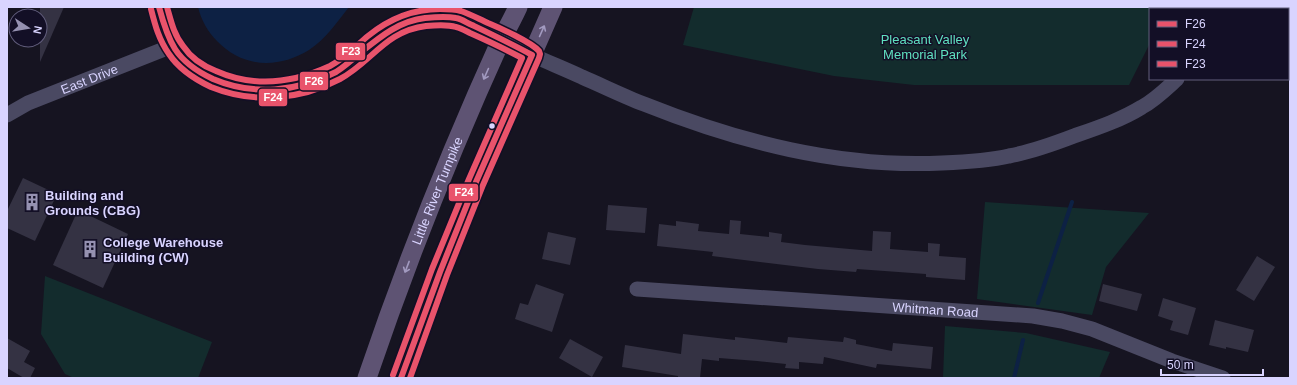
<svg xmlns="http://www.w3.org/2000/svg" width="1297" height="385" font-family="Helvetica,sans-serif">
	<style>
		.green { fill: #132c2d }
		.water { fill: #0d2144 }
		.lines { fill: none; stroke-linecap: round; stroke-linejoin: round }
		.stream { stroke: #0d2144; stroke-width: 4 }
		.building { fill: #343243 }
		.minor { stroke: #4a4962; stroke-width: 15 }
		.major { stroke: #5e5373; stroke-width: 19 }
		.bus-1-casing { stroke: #130f26; stroke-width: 9 }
		.bus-2-casing { stroke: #130f26; stroke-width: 9 }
		.bus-3-casing { stroke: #130f26; stroke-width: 9 }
		.bus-1 { stroke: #e9536b; stroke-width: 6 }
		.bus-2 { stroke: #e9536b; stroke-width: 6 }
		.bus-3 { stroke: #e9536b; stroke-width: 6 }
		.oneway { stroke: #a29ac0 }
		.bus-dot { fill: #d9d4ff; stroke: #130f26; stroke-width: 1.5 }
		.labels { text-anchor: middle; stroke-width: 3; stroke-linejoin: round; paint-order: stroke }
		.park-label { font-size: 13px; fill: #5fe0c0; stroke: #130f26 }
		.street-label { font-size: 13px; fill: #d9d4ff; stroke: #130f26 }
		.poi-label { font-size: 13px; font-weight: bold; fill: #d9d4ff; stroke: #130f26; text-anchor: start }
		.line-badge { stroke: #130f26; stroke-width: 1.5 }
		.badge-label { font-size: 11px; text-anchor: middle; font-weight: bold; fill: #fff }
	</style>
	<rect width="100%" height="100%" fill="#161421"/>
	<g class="green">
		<polygon points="694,7 1168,7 1167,9 1150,9 1150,43 1129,85 914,85 834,76 683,45"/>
		<polygon points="985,202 1149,213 1106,267 1092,315 977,299"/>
		<polygon points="45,276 212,342 198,378 74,378 65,374 41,334"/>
		<polygon points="945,326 1026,333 1110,352 1099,378 943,378"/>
	</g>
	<path class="water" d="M198 7H349C337 22 326 39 309 50 278 69 243 68 217 41 208 32 201 20 198 7Z"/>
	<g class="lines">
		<g class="stream">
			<polyline points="1038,303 1072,202"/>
			<polyline points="1014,378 1023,340"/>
		</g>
	</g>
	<g class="building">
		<polygon points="40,7 64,7 40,62"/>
		<polygon points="23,178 57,194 35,241 7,228 7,211"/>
		<polygon points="608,205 647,208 645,233 606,230"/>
		<polygon points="78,210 128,234 103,288 53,265"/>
		<polygon points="730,220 741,221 740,234 769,237 769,232 782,234 781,242 805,245 872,251 873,231 891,232 890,249 928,252 928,243 940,244 939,256 966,258 965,280 926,277 926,274 857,269 856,272 818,269 712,256 713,252 657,246 659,224 676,226 676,221 699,224 698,231 729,234"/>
		<polygon points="548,232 576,238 570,265 542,259"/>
		<polygon points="1257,256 1275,267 1254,301 1236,290"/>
		<polygon points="536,284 564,294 552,332 515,319 520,303 528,305"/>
		<polygon points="1103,284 1142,294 1137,311 1099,301"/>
		<polygon points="1163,298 1196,308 1188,335 1170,330 1173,321 1158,316"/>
		<polygon points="1215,320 1254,330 1248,352 1226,347 1226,349 1209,345"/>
		<polygon points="683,334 735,340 735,337 787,343 788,337 843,342 844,337 856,340 856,344 892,351 893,343 933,347 931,369 877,364 876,368 824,357 823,364 799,362 799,369 785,368 786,364 757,361 719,358 719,361 702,359 700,378 678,378 678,376 622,367 625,345 681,354"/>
		<polygon points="7,338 30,351 24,362 35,368 30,378 24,378 7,368"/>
		<polygon points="570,339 603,357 592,377 559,358"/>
	</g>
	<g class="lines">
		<g class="minor">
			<path d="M159 7C168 46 178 62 215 79 256 98 301 92 339 69 347 64 354 58 361 52 383 33 401 20 431 18 440 17 450 17 459 19 484 27 507 42 530 54 547 62 565 69 582 77 603 86 623 96 644 104 739 142 839 168 942 163 965 162 987 161 1009 156 1031 152 1053 144 1074 136 1097 128 1121 120 1142 107 1155 100 1166 89 1177 79"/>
			<polyline points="1237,9 1238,7"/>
			<path id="s1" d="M7 115 28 103 172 46"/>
			<path id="s2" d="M637 289 1033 316 1062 321 1092 329 1172 361 1223 378"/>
		</g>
		<g class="major">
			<path id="s3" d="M367 378C406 263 451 150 501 40 507 29 513 18 518 7"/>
			<polyline points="401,378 440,272 476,182 553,7"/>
		</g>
		<g class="bus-1-casing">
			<path id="bus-1" d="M159 7C163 22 167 36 175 49 184 63 198 72 213 79 253 96 297 92 336 72 344 67 352 60 360 53 380 37 399 21 425 18 435 17 446 16 456 18 462 19 467 23 472 25 493 35 512 44 532 55L476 182 440 272 401 378"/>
		</g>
		<g class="bus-2-casing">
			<path id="bus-2" d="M151 9C155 25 159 40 169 54 179 69 194 79 211 87 253 104 300 100 340 79 372 62 385 31 426 26 436 25 447 24 456 27 461 28 466 31 470 33 488 41 505 49 522 58L469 179 432 269 393 375"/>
		</g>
		<g class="bus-3-casing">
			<path id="bus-3" d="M167 7C171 21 174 35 183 46 191 58 203 66 216 71 254 88 293 83 330 66 344 59 356 46 368 36 389 19 412 9 440 9 447 9 454 9 461 11 470 14 479 19 488 23 500 28 531 42 539 51L540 54 539 58 483 185 447 275 410 378"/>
		</g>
		<use href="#bus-1" class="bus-1"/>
		<use href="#bus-2" class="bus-2"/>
		<use href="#bus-3" class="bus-3"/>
	</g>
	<defs><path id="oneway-shaft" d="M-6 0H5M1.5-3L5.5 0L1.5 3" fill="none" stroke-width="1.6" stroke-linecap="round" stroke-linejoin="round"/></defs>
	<g class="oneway">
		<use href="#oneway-shaft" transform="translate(542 31) rotate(-66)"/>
		<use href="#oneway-shaft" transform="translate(486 74) rotate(114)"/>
		<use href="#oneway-shaft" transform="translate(407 267) rotate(111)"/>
	</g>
	<defs>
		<g id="building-bare" transform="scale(1.38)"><path d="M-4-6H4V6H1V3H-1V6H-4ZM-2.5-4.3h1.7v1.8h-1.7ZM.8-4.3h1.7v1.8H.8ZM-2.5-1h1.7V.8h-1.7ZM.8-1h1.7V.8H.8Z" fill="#9591b1" stroke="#130f26" stroke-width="2.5" paint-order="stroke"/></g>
	</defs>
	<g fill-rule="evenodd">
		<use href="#building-bare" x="32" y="202"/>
		<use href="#building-bare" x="90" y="249"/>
	</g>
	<circle class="bus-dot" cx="492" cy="126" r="3.5"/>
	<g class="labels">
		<g class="park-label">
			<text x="925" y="44">Pleasant Valley<tspan x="925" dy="15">Memorial Park</tspan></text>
		</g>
		<g class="street-label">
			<text dy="5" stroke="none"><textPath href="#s1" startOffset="90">East Drive</textPath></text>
			<text dy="5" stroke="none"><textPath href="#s3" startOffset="200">Little River Turnpike</textPath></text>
			<text dy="5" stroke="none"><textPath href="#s2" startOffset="299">Whitman Road</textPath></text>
		</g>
		<g class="poi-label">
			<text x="45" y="200">Building and<tspan x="45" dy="15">Grounds (CBG)</tspan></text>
			<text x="103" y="247">College Warehouse<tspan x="103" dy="15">Building (CW)</tspan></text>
		</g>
	</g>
	<g class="line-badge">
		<rect x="335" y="42" width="31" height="19" rx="4" fill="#e9536b"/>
		<rect x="299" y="71" width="30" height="20" rx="4" fill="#e9536b"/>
		<rect x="258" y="88" width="30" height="19" rx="4" fill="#e9536b"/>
		<rect x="448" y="183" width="31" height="19" rx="4" fill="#e9536b"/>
	</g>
	<g class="badge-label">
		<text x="351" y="55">F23</text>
		<text x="314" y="85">F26</text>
		<text x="273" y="101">F24</text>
		<text x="464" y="196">F24</text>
	</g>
	<rect width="1297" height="385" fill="none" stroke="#d9d4ff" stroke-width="16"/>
	<rect x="1149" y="8" width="140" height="72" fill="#130f26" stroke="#625e7d"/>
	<rect x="1157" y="21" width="20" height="6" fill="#e9536b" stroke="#625e7d"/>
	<text x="1185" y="28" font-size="12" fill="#d9d4ff">F26</text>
	<rect x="1157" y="41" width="20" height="6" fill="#e9536b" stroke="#625e7d"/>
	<text x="1185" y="48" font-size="12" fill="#d9d4ff">F24</text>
	<rect x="1157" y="61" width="20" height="6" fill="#e9536b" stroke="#625e7d"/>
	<text x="1185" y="68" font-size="12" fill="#d9d4ff">F23</text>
	<g transform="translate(28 28) rotate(102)"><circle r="19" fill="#130f26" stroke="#625e7d"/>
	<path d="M0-3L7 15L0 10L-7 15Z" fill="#9591b1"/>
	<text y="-6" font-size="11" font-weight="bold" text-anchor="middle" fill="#d9d4ff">N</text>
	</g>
	<path d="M1161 369v6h102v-6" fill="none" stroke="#d9d4ff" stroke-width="2"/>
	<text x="1167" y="369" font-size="12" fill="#d9d4ff" stroke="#130f26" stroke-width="3" paint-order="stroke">50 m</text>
</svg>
